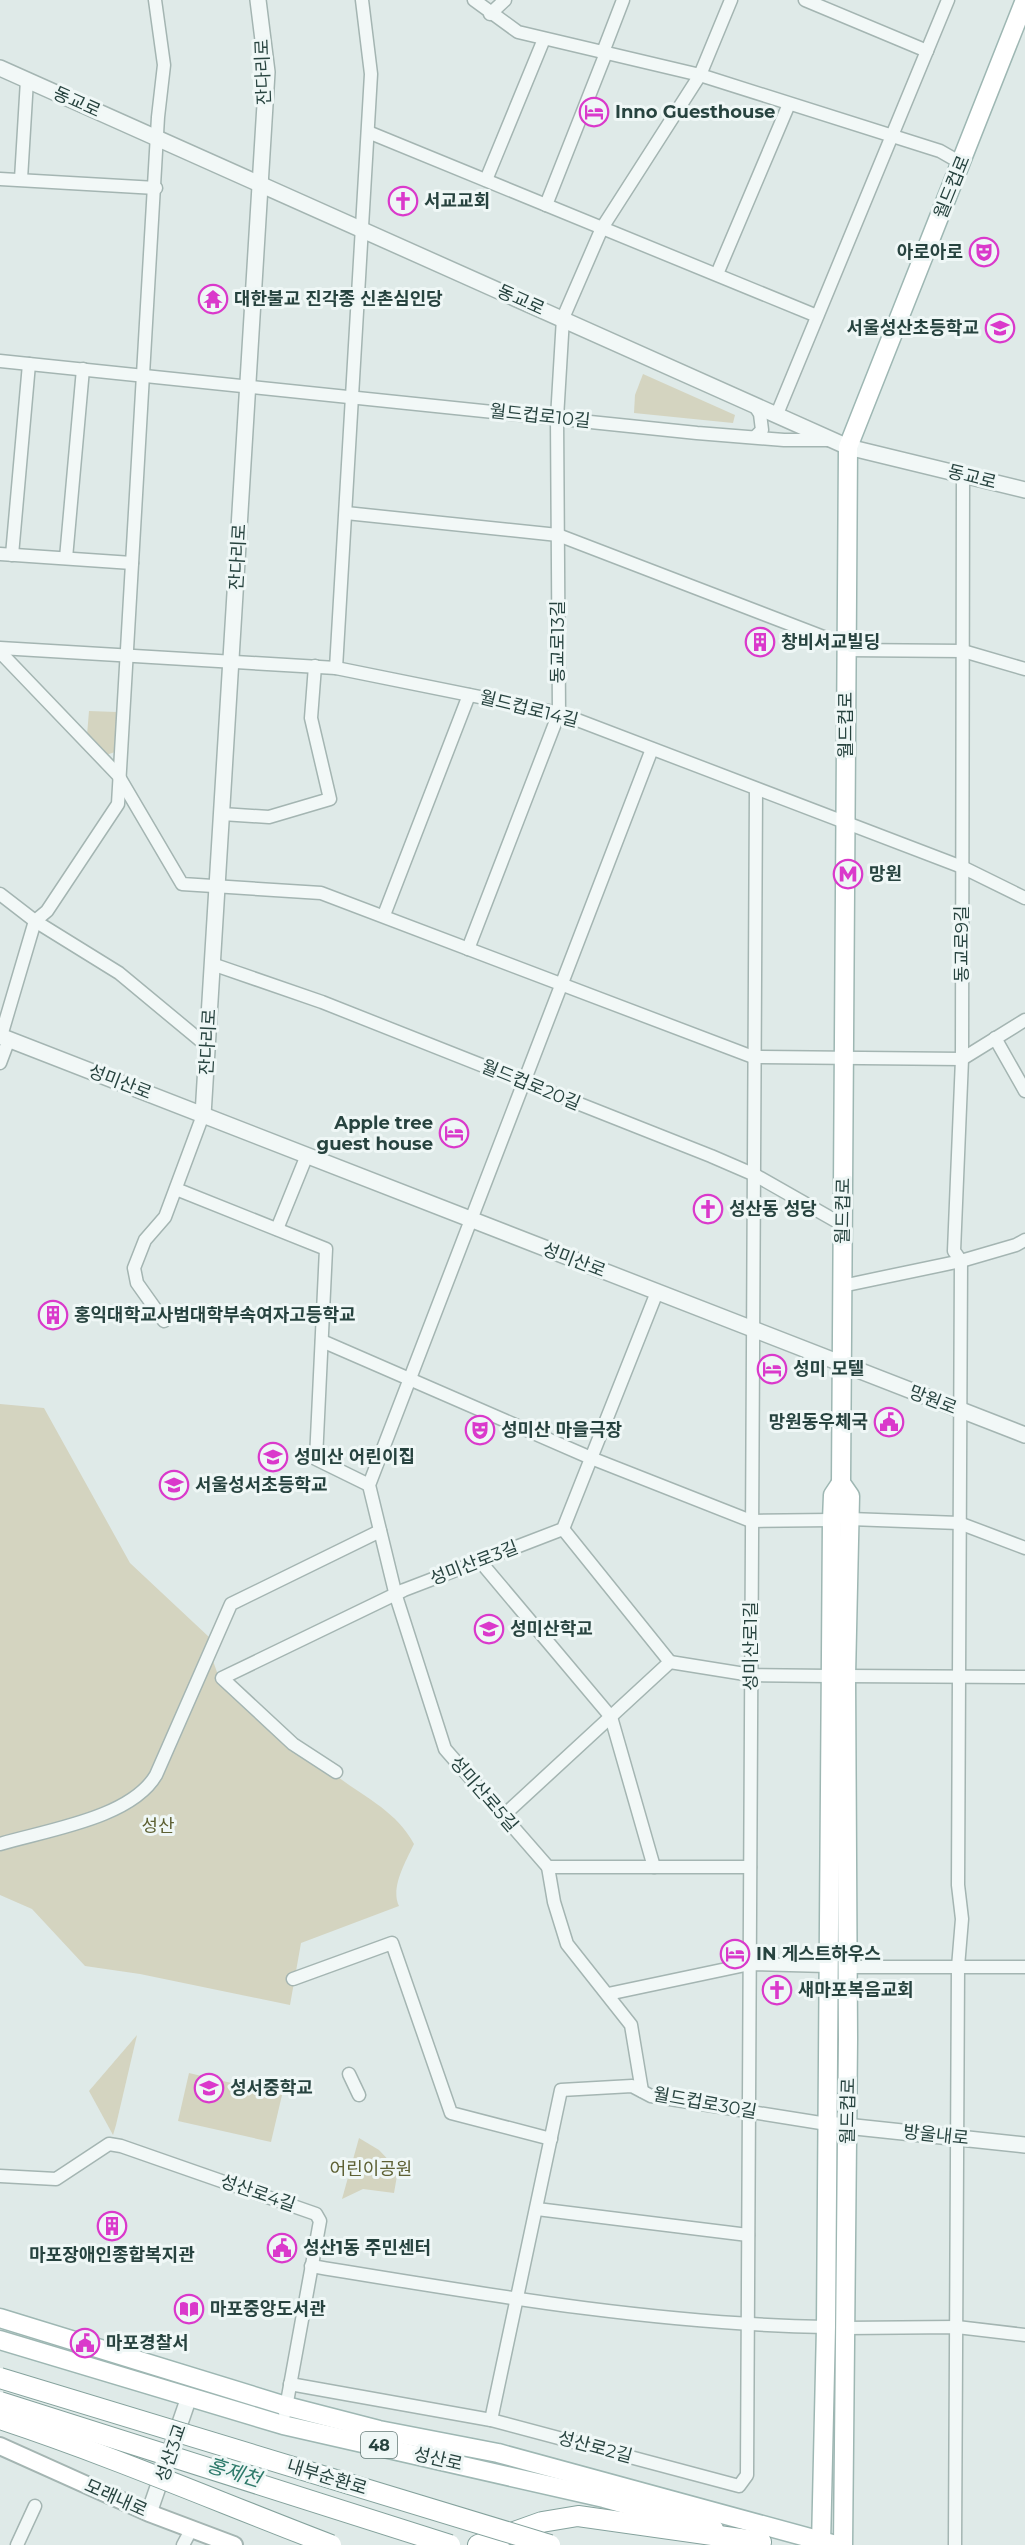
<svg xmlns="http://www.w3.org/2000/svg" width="1025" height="2545" font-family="Montserrat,'Noto Sans KR',sans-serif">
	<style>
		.green { fill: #d4d4c0 }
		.pier { fill: #dfeae8 }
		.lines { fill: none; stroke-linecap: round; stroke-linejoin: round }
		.minor-casing { stroke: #a4b5b2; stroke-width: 15 }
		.tertiary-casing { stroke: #a4b5b2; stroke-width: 18 }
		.secondary-casing { stroke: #a4b5b2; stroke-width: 20 }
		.primary-casing { stroke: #9eb7b3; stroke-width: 21 }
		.trunk-casing { stroke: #85a29d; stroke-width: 22 }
		.minor { stroke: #f2f8f7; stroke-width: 12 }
		.tertiary { stroke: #f2f8f7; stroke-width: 15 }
		.secondary { stroke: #fff; stroke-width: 16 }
		.primary { stroke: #fff; stroke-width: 18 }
		.trunk { stroke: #fff; stroke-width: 20 }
		.trunk-bridge-casing { stroke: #85a29d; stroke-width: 22; stroke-linecap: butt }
		.trunk-bridge { stroke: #fff; stroke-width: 20 }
		.labels { text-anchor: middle; stroke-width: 6; stroke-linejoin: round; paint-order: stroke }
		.shield { fill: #eff7f6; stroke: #637976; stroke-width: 1.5 }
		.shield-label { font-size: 16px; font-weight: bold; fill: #27433f }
		.street-label { font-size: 18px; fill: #27433f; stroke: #eff7f6 }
		.poi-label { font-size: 18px; font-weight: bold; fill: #27433f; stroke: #eff7f6; text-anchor: start }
		.park-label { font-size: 18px; fill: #5d6033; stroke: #eff7f6 }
		.water-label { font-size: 20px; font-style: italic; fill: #2d7a6a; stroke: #eff7f6 }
	</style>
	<rect width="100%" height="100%" fill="#dfeae8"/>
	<g class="green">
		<polygon points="643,374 735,415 733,423 634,413 635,395"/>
		<polygon points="89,711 117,712 115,752 106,755 87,735"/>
		<path d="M0 1404 44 1408 130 1563 209 1637 212 1658 218 1675C258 1709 297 1745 338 1777 366 1798 397 1812 414 1844 406 1861 390 1888 399 1906L301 1943 290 2005 140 1974 85 1966 32 1909 0 1895Z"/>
		<polygon points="137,2035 116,2125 113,2135 89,2091"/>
		<polygon points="189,2073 282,2095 271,2142 178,2121"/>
		<polygon points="359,2138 379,2150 398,2170 394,2193 363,2189 342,2199"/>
	</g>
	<polygon class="pier" points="0,2369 554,2545 440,2545 79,2435 0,2418"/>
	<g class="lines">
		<g class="minor-casing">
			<g id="minor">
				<polyline points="474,0 518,32 700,75 940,151 961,163"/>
				<polyline points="805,0 927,51"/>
				<polyline points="490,14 505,0"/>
				<polyline points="368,132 817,316"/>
				<polyline points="0,179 156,188"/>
				<polyline points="21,179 27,80"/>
				<polyline points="486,180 544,39"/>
				<polyline points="546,205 604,58 603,52 623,0"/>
				<polyline points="717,274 789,104"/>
				<polyline points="0,361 697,433 784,440 829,440"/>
				<polyline points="755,406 760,414 762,430 756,436"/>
				<polyline points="777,414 948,0"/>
				<polyline points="346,513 558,535 847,646"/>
				<polyline points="0,554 132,563"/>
				<polyline points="12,555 29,364"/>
				<polyline points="66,558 83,369"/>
				<polyline points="0,648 336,668 559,713 962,867 1025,898"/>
				<polyline points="847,650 963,651 1025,669"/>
				<polyline points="0,652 118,775 182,884 321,893 753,1057 962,1059 1025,1020"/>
				<polyline points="336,668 371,74 362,0"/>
				<polyline points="652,749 369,1485 396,1596 445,1749 548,1867 750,1867"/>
				<polyline points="222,814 269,817 330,799 311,718 315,666"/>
				<polyline points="0,894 35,921 119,973 207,1046"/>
				<polyline points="384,915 469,695"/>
				<polyline points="468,949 559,713 557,418 563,318 602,228 700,75 731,0"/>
				<polyline points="212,964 322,1002 711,1156 755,1175 843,1225"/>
				<polyline points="1,1036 35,921 47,911 118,804 158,117 164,65 155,0"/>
				<polyline points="995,1038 1025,1091"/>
				<polyline points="0,1063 9,1039"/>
				<polyline points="176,1189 326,1249 316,1459 369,1485"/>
				<polyline points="277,1229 307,1155"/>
				<polyline points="842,1286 961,1261 1016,1245 1025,1240"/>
				<polyline points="164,1321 137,1283 134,1268 145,1240 165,1217 203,1115"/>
				<polyline points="322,1341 591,1458 751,1521 832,1520"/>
				<polyline points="850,1519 959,1523 1025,1548"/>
				<polyline points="563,1529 670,1662"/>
				<polyline points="479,1560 611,1717 654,1867"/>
				<polyline points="846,1676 1025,1677"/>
				<polyline points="336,1772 293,1744 222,1678 404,1590 563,1529 657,1292"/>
				<polyline points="503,1816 670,1662 751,1675 829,1676"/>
				<path d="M0 1844C47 1830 131 1818 156 1775L231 1604 380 1531"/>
				<polyline points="548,1867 554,1902 567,1944 631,2025 642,2091"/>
				<polyline points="848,1967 1025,1967"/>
				<polyline points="293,1979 392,1943 451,2113 551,2139"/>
				<polyline points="608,1994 750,1964 827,1966"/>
				<polyline points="349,2074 359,2095"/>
				<polyline points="0,2176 56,2179 109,2144 121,2146 316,2214 320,2221 285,2413"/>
				<polyline points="537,2209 748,2235"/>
				<path d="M311 2266C482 2294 653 2324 826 2327"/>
				<polyline points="845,2328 957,2327 1025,2335"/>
				<polyline points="290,2384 491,2420 739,2486 747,2475 756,789"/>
				<polyline points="491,2420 561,2090 632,2086 651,2096 827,2124"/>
				<polyline points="17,2545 35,2506"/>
				<polyline points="183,2545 191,2530"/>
				<polyline points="955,2545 958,1967 962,1919 958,1885 961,1261 954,1251 962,1059 963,475"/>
			</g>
		</g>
		<g class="tertiary-casing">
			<g id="tertiary">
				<polyline points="0,68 848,447 1025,490"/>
				<polyline points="0,1036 1025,1435"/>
				<polyline points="203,1115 267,72 258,0"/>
				<polyline points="827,2124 1025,2145"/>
				<polyline points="149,2513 189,2397"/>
			</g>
		</g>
		<g class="secondary-casing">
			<polyline id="secondary" points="0,2446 149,2513 234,2545"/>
		</g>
		<g class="primary-casing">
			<g id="primary">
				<polyline points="0,2318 286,2406 379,2430 498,2453 832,2544"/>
				<polyline points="0,2340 283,2425 604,2498 714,2529"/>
				<polyline points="821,2545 826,2327 832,1520 833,1495 841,1483"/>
				<polyline points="843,2545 848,2039 846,1676 850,1496 841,1483 848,447 1025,0"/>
			</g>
		</g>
		<g class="trunk-casing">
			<polyline id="trunk" points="478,2545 542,2522 578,2516 761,2542"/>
		</g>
		<use href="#minor" class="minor"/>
		<use href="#tertiary" class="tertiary"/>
		<use href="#secondary" class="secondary"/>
		<use href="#primary" class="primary"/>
		<use href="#trunk" class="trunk"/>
		<g class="trunk-bridge-casing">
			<g id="trunk-bridge">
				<polyline points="0,2378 550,2545"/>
				<polyline points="0,2402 450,2545"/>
				<path d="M0 2419C112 2456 221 2503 331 2545"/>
			</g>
		</g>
		<use href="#trunk-bridge" class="trunk-bridge"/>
	</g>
	<defs>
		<g id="hotel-ring" transform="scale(1.5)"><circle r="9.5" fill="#eff7f6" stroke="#da39cb" stroke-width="1.5"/><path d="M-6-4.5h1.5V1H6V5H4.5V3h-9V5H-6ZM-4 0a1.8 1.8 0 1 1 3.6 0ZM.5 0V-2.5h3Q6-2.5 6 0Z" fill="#da39cb"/></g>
		<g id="church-ring" transform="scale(1.5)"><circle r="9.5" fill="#eff7f6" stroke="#da39cb" stroke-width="1.5"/><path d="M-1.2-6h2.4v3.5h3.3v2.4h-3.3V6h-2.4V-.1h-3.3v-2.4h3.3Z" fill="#da39cb"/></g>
		<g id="theatre-ring" transform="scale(1.5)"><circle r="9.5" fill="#eff7f6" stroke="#da39cb" stroke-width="1.5"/><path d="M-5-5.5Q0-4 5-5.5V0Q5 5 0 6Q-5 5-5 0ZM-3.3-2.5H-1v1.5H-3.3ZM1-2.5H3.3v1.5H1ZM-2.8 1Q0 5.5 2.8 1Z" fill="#da39cb"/></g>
		<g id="temple-ring" transform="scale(1.5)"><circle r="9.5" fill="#eff7f6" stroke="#da39cb" stroke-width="1.5"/><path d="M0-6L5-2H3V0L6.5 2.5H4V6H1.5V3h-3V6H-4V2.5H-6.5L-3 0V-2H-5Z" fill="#da39cb"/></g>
		<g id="school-ring" transform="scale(1.5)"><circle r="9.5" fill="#eff7f6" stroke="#da39cb" stroke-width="1.5"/><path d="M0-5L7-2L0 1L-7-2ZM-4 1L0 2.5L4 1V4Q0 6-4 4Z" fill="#da39cb"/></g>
		<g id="building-ring" transform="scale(1.5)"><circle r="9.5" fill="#eff7f6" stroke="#da39cb" stroke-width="1.5"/><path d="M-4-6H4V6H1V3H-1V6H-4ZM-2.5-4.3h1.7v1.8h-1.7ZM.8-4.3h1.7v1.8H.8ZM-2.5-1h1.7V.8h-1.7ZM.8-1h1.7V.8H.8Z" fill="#da39cb"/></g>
		<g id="metro-ring" transform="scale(1.5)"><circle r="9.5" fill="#eff7f6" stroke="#da39cb" stroke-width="1.5"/><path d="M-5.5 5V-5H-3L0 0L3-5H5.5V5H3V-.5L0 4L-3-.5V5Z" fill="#da39cb"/></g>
		<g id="civic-ring" transform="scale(1.5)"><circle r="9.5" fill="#eff7f6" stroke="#da39cb" stroke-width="1.5"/><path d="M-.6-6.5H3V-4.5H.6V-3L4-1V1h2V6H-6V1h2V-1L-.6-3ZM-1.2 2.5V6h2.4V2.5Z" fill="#da39cb"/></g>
		<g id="library-ring" transform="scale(1.5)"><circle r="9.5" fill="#eff7f6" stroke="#da39cb" stroke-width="1.5"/><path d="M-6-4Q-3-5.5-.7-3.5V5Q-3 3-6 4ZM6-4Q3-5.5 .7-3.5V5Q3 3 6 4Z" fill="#da39cb"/></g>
	</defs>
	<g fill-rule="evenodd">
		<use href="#hotel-ring" x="594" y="112"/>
		<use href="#church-ring" x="403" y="201"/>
		<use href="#theatre-ring" x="984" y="252"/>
		<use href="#temple-ring" x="213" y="299"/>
		<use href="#school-ring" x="1000" y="328"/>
		<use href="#building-ring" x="760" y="642"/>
		<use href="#metro-ring" x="848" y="874"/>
		<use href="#hotel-ring" x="454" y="1133"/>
		<use href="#church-ring" x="708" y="1209"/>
		<use href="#building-ring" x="53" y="1315"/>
		<use href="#hotel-ring" x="772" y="1369"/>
		<use href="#civic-ring" x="889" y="1422"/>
		<use href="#theatre-ring" x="480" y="1430"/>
		<use href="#school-ring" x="273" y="1457"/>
		<use href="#school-ring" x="174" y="1485"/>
		<use href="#school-ring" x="489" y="1629"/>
		<use href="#hotel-ring" x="735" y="1954"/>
		<use href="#church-ring" x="777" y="1990"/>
		<use href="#school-ring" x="209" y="2088"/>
		<use href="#building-ring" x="112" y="2226"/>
		<use href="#civic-ring" x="282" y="2248"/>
		<use href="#library-ring" x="189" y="2309"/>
		<use href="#civic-ring" x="85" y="2343"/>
	</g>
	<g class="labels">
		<rect class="shield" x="361" y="2432" width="36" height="26" rx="4.5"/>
		<g class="shield-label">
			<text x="379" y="2451">48</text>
		</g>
		<g class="street-label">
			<text transform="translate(263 72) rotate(-92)" y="6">잔다리로</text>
			<text transform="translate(77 102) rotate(24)" y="6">동교로</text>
			<text transform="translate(952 187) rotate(-68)" y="6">월드컵로</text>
			<text transform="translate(521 300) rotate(24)" y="6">동교로</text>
			<text transform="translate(540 416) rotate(6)" y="6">월드컵로10길</text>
			<text transform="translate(972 477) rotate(14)" y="6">동교로</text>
			<text transform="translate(238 557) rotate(-87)" y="6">잔다리로</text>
			<text transform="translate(558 642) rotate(-90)" y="6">동교로13길</text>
			<text transform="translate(529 709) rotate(14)" y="6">월드컵로14길</text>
			<text transform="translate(846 725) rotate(-90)" y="6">월드컵로</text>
			<text transform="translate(962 944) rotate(-90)" y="6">동교로9길</text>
			<text transform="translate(208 1042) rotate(-87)" y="6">잔다리로</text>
			<text transform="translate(120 1082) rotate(21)" y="6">성미산로</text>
			<text transform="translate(531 1085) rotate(22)" y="6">월드컵로20길</text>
			<text transform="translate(843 1211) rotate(-89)" y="6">월드컵로</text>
			<text transform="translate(574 1260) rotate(21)" y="6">성미산로</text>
			<text transform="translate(933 1400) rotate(21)" y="6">망원로</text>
			<text transform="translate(474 1563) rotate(-21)" y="6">성미산로3길</text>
			<text transform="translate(751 1646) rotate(-90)" y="6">성미산로1길</text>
			<text transform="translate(484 1794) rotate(49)" y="6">성미산로5길</text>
			<text transform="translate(705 2103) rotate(10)" y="6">월드컵로30길</text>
			<text transform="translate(848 2111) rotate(-89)" y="6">월드컵로</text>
			<text transform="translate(936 2135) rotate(6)" y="6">방울내로</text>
			<text transform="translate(258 2193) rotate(19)" y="6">성산로4길</text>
			<text transform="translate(595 2447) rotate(15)" y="6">성산로2길</text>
			<text transform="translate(171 2453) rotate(-71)" y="6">성산3교</text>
			<text transform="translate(438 2459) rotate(13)" y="6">성산로</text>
			<text transform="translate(327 2477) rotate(17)" y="6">내부순환로</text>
			<text transform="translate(116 2498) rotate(24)" y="6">모래내로</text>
		</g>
		<g class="poi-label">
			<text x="615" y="118">Inno Guesthouse</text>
			<text x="424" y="207">서교교회</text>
			<text x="963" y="258" text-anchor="end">아로아로</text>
			<text x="234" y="305">대한불교 진각종 신촌심인당</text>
			<text x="979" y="334" text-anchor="end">서울성산초등학교</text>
			<text x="781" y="648">창비서교빌딩</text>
			<text x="869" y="880">망원</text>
			<text x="433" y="1129" text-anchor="end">Apple tree<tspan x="433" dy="21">guest house</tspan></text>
			<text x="729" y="1215">성산동 성당</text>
			<text x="74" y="1321">홍익대학교사범대학부속여자고등학교</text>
			<text x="793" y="1375">성미 모텔</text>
			<text x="868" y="1428" text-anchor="end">망원동우체국</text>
			<text x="501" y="1436">성미산 마을극장</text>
			<text x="294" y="1463">성미산 어린이집</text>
			<text x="195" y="1491">서울성서초등학교</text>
			<text x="510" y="1635">성미산학교</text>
			<text x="756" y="1960">IN 게스트하우스</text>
			<text x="798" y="1996">새마포복음교회</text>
			<text x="230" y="2094">성서중학교</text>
			<text x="303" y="2254">성산1동 주민센터</text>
			<text x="112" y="2261" text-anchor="middle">마포장애인종합복지관</text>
			<text x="210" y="2315">마포중앙도서관</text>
			<text x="106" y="2349">마포경찰서</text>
		</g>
		<g class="park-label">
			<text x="158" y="1832">성산</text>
			<text x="371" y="2175">어린이공원</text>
		</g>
		<g class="water-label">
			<text transform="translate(234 2472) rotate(17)" y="7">홍제천</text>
		</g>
	</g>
</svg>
